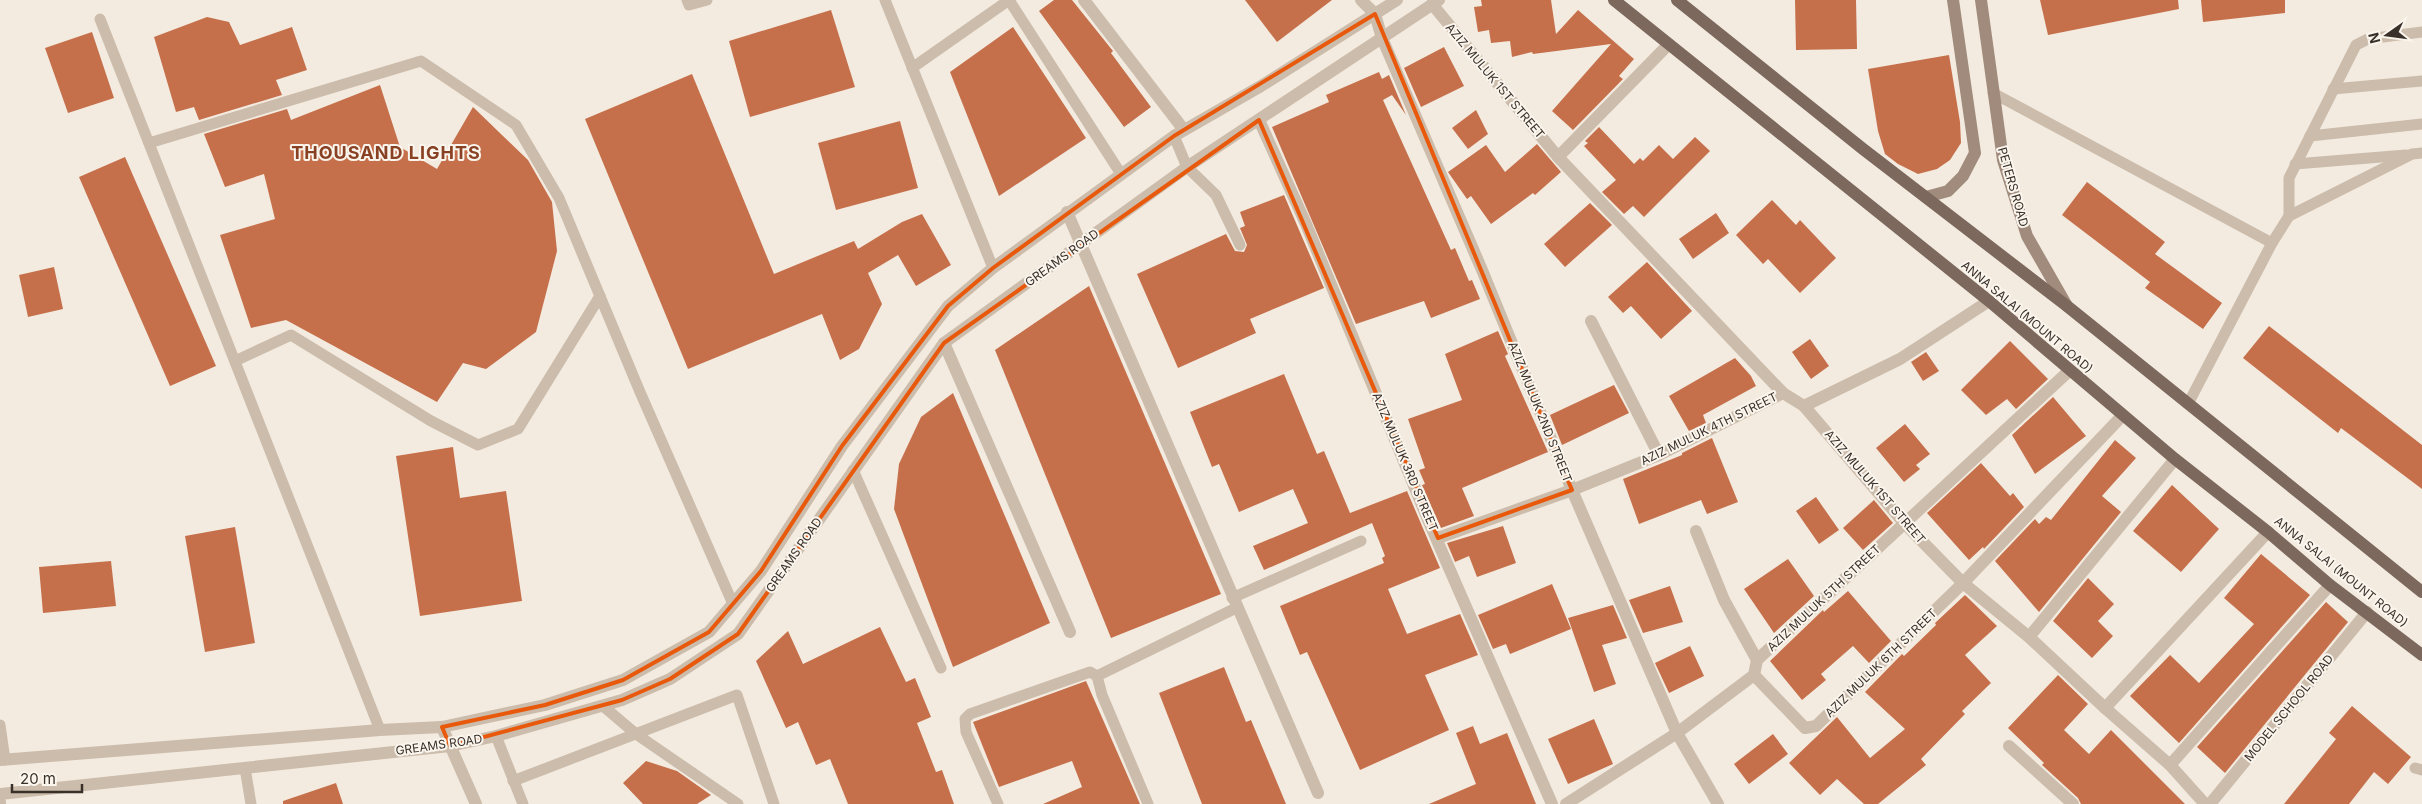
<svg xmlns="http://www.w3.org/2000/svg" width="2422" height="804" font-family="Inter,sans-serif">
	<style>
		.building { fill: #c6704b }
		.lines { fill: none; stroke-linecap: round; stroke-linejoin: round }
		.service { stroke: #ccbcab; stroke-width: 11 }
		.minor { stroke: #ccbcab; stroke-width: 12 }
		.tertiary { stroke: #ccbcab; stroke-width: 12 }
		.secondary { stroke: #a08b7c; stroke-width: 12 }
		.primary { stroke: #7c685c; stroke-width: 12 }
		.marked { fill: none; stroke: #e8590c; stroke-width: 4; stroke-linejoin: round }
		.labels { text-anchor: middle; stroke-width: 4; stroke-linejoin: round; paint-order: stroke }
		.street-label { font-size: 12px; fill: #3a302a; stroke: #faf5ed }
		.district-label { font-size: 18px; font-weight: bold; letter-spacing: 1px; fill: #894123; stroke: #faf5ed }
	</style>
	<rect width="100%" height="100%" fill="#f3ebe0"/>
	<g class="building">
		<polygon points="1054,0 1072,0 1113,51 1111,53 1151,107 1124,127 1039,11"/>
		<polygon points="1245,0 1332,0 1277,42"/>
		<polygon points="1481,0 1551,0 1556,34 1578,10 1634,59 1619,76 1623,79 1573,130 1552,111 1611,44 1533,54 1532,52 1512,57 1510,41 1491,43 1489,30 1478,32 1474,7 1482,6"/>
		<polygon points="1795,0 1856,0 1857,49 1796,50"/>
		<polygon points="2040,0 2178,0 2179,9 2048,35"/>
		<polygon points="2201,0 2285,0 2285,13 2203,22"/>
		<polygon points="831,10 855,87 750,117 729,41"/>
		<polygon points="207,17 229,22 240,45 292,27 307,70 276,80 282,95 199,120 194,107 176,112 154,37"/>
		<polygon points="1013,27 1086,138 999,196 950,72"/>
		<polygon points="92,32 114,98 68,113 45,48"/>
		<polygon points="1444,47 1464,86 1421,107 1404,68"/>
		<polygon points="1949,55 1960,122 1961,143 1950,160 1937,169 1918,174 1898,164 1885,154 1878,131 1868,69"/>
		<polygon points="1379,72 1382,79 1389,75 1406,115 1392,95 1383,100 1451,250 1455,248 1469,281 1472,280 1480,299 1431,318 1424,301 1356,324 1272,127 1329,102 1326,95"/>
		<polygon points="692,74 774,274 854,241 858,249 902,222 922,214 951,265 916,286 898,255 868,273 882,304 859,349 840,360 822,314 688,369 585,119"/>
		<polygon points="380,85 400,147 437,169 473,107 528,160 552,202 557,251 536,332 486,369 463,363 437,402 286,320 251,328 220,235 275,219 264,174 225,187 204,134 287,109 291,120"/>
		<polygon points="1476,110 1488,134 1468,149 1452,128"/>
		<polygon points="900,121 918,188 836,210 818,143"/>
		<polygon points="1599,127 1634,164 1640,158 1643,161 1659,145 1673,159 1695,137 1710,151 1644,217 1633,206 1624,214 1602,192 1616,180 1584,146 1588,143 1585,141"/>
		<polygon points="1537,144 1561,172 1535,195 1533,193 1491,224 1471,196 1467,199 1448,172 1486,145 1505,172"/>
		<polygon points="125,157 216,366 170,386 79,177"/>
		<polygon points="2087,182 2165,242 2155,254 2222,303 2203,329 2145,288 2150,282 2062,215"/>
		<polygon points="1284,195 1324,288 1250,319 1256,333 1178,368 1137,274 1226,234 1235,251 1244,252 1247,245 1240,228 1245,226 1240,212"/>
		<polygon points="1772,200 1796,225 1800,220 1836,258 1800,293 1768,259 1763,264 1736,235"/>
		<polygon points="1590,203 1612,225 1565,267 1544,244"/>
		<polygon points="1716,213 1729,233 1693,259 1679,239"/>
		<polygon points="1647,262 1692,311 1661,339 1631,306 1623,313 1608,297"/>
		<polygon points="54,267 63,309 28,317 19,275"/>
		<polygon points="1089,286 1221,594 1111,638 995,350"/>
		<polygon points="2269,326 2422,445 2422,489 2341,428 2338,433 2243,358"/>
		<polygon points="1498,331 1508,354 1505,356 1548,452 1462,488 1474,516 1441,528 1422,485 1425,484 1419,470 1425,468 1408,419 1462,400 1445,354"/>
		<polygon points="1810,339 1829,366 1811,379 1792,352"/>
		<polygon points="2010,341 2048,379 2016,409 2007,399 1986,415 1961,390"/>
		<polygon points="1926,352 1939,371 1923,381 1911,362"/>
		<polygon points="1735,358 1751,376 1756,386 1703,415 1706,423 1689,431 1669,396"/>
		<polygon points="1284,374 1317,454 1324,451 1350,513 1407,491 1440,568 1388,589 1407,634 1460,614 1478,655 1425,675 1449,730 1360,770 1307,652 1300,655 1280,606 1384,563 1382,558 1385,556 1372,523 1264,570 1253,546 1308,523 1293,489 1239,512 1219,464 1212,467 1190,412"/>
		<polygon points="1614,385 1629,413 1562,445 1550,415"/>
		<polygon points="953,393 1050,623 953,667 894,509 899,464 921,417"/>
		<polygon points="2053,397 2086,436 2035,474 2012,435"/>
		<polygon points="1905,424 1930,454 1916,465 1920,469 1904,482 1876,448"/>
		<polygon points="1712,438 1738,502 1707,514 1701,500 1639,524 1623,479 1682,455 1682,453"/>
		<polygon points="2115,440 2136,458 2102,496 2121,512 2039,612 1995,561 2035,519 2039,524 2046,517 2051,520"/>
		<polygon points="453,447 460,498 506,491 522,601 420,616 396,456"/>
		<polygon points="1981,463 2010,496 2013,493 2024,507 1984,549 1983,547 1969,560 1927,513"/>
		<polygon points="2172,485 2219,529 2181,572 2133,531"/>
		<polygon points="1816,497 1839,530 1819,544 1796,511"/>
		<polygon points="1874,500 1893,523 1863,550 1843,528"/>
		<polygon points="1503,526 1516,563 1477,577 1469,556 1455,562 1447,543"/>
		<polygon points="235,527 255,643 205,652 185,536"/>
		<polygon points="2261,554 2310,595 2179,743 2130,696 2170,655 2199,683 2254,624 2224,598"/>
		<polygon points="1788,559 1814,596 1774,633 1744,589"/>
		<polygon points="111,561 116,606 43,613 39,567"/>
		<polygon points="2088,578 2114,604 2098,621 2113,636 2092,658 2053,621"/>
		<polygon points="1552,584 1571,629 1510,654 1506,644 1493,649 1478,615"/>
		<polygon points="1670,586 1683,622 1643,633 1629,600"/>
		<polygon points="1848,591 1891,641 1869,663 1853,646 1821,674 1826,680 1802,700 1770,661 1823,610 1824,612"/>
		<polygon points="1965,595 1997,626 1965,655 1991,683 1962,711 1965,714 1921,759 1926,765 1878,804 1864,804 1837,779 1820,795 1789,763 1837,717 1870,758 1905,729 1865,692 1902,654 1904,656 1936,625 1935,623"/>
		<polygon points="2326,602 2348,622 2225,773 2197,747"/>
		<polygon points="1613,605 1627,638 1602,645 1616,684 1594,692 1568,618"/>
		<polygon points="880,627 906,682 915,678 931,717 917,723 936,772 942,770 954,804 848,804 830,759 816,765 798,722 786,728 756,661 788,631 803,664"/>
		<polygon points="1690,646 1704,676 1669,693 1655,663"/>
		<polygon points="1224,667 1246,722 1251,720 1286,804 1202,804 1159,693"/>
		<polygon points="2058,675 2088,704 2064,730 2089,754 2111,730 2185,804 2081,804 2078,798 2042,765 2044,763 2008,728"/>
		<polygon points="1086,681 1140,804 1043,804 1082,787 1072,761 999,787 973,722"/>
		<polygon points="2352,706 2411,757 2388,784 2374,772 2349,804 2284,804 2336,739 2329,733"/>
		<polygon points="1594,719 1613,764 1568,784 1548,739"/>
		<polygon points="1473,726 1480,744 1507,733 1536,804 1429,804 1476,784 1456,733"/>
		<polygon points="1773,734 1788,754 1749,784 1734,764"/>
		<polygon points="646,761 677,771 711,795 697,804 643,804 623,783"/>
		<polygon points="336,783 343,804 283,804 283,801"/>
	</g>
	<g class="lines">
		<g class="service">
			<polyline points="687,0 689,5 707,0"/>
			<polyline points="885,0 993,268"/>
			<polyline points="100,19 380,730"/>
			<polyline points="912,68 1009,0 1121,174"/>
			<polyline points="2333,89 2422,81"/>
			<polyline points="1993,93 2272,243 2289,216 2412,154 2422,153"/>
			<polyline points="1174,136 1187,167 1216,195 1240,245"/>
			<polyline points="2310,136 2422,124"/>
			<polyline points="149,143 421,61 516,125 559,198 640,392 733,604"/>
			<polyline points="2295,164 2406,155"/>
			<polyline points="2289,216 2289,178 2356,45 2368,39 2422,32"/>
			<polyline points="235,361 291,335 431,421 478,445 518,429 600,296"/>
			<polyline points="2188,404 2272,243"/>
			<polyline points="853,470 941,668"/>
			<polyline points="1232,598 1361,541"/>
			<polyline points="1097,676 1236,608"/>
			<polyline points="603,706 636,734 738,804"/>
			<polyline points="0,725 5,760"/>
			<polyline points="496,736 523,804"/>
			<polyline points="245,768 251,804"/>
			<polyline points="2415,768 2422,770"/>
			<polyline points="513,781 737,695 774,804"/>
			<polyline points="998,804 966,732 965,719 970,714 1090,672 1097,676 1102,695 1148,804"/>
		</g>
		<g class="minor">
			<polyline points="1084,0 1184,130"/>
			<polyline points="1361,0 1375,14 1382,38 1482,270 1572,490 1677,733 1718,804"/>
			<polyline points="1432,4 1558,157 1783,393 1804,406 1905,524 1963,583 2029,637 2105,708 2170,765 2205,804"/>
			<polyline points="1259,120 1306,224 1429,522 1552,804"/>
			<polyline points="1558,157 1669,44"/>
			<polyline points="1067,212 1318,793"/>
			<polyline points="1591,321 1659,455"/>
			<polyline points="944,343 1070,632"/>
			<polyline points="1804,406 1900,359 1989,301"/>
			<polyline points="1696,531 1724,600 1757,660"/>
			<polyline points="1438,538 1572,490 1659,455 1783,393"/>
			<polyline points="2029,637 2175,459"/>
			<polyline points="1754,675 1805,728 1816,726 1963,583 2122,416"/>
			<polyline points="2105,708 2268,532"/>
			<polyline points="442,727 476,804"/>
			<polyline points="2009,746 2073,804"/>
			<polyline points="2170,765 2330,585"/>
			<polyline points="0,802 0,804"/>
			<polyline points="1566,804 1677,733 1754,675 1757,660 2069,371"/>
		</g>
		<g class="tertiary">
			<polyline points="0,760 380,730 442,727 545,705 623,680 709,632 761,571 842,446 948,306 993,268 1174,136 1261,86 1397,0"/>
			<polyline points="0,794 450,746 496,736 622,700 670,679 738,634 944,343 1187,167 1439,0"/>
			<polyline points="2210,804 2367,612"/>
		</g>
		<g class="secondary">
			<polyline points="1981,0 2003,160 2027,236 2067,306"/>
			<polyline points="1926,197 1948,191 1963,176 1975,153 1953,0"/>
		</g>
		<g class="primary">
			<polyline points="1614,0 1989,301 2175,459 2268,532 2330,585 2422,655"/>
			<polyline points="1677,0 1863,149 2067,306 2422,592"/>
		</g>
	</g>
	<path class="marked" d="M1375 14 1572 490 1438 538 1259 120 944 343 738 634 670 679 622 700 450 746 442 727 545 705 623 680 709 632 761 571 842 446 948 306 993 268 1174 136Z"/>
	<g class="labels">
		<g class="street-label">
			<text transform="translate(1495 81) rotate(50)" y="4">AZIZ MULUK 1ST STREET</text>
			<text transform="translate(2013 187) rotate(74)" y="4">PETERS ROAD</text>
			<text transform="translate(1062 258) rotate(-36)" y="4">GREAMS ROAD</text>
			<text transform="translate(2027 317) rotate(40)" y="4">ANNA SALAI (MOUNT ROAD)</text>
			<text transform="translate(1540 412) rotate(68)" y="4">AZIZ MULUK 2ND STREET</text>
			<text transform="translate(1709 429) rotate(-26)" y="4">AZIZ MULUK 4TH STREET</text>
			<text transform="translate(1405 462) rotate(67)" y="4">AZIZ MULUK 3RD STREET</text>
			<text transform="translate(1875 487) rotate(49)" y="4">AZIZ MULUK 1ST STREET</text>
			<text transform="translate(794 555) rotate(-55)" y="4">GREAMS ROAD</text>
			<text transform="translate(2341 572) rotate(39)" y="4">ANNA SALAI (MOUNT ROAD)</text>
			<text transform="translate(1824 598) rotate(-43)" y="4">AZIZ MULUK 5TH STREET</text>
			<text transform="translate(1881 663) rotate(-44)" y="4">AZIZ MULUK 6TH STREET</text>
			<text transform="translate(2289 708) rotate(-51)" y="4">MODEL SCHOOL ROAD</text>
			<text transform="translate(439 745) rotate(-8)" y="4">GREAMS ROAD</text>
		</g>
		<g class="district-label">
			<text x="386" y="159">THOUSAND LIGHTS</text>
		</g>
	</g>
	<g transform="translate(2387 35) rotate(256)" stroke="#faf5ed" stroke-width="4" paint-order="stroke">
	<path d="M0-4L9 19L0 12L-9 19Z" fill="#3a302a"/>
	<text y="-8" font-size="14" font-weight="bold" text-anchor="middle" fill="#3a302a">N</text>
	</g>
	<path d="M12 784v8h70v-8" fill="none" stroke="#3a302a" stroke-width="2.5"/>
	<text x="20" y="784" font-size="15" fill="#3a302a" stroke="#faf5ed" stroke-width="4" paint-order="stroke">20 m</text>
</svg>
